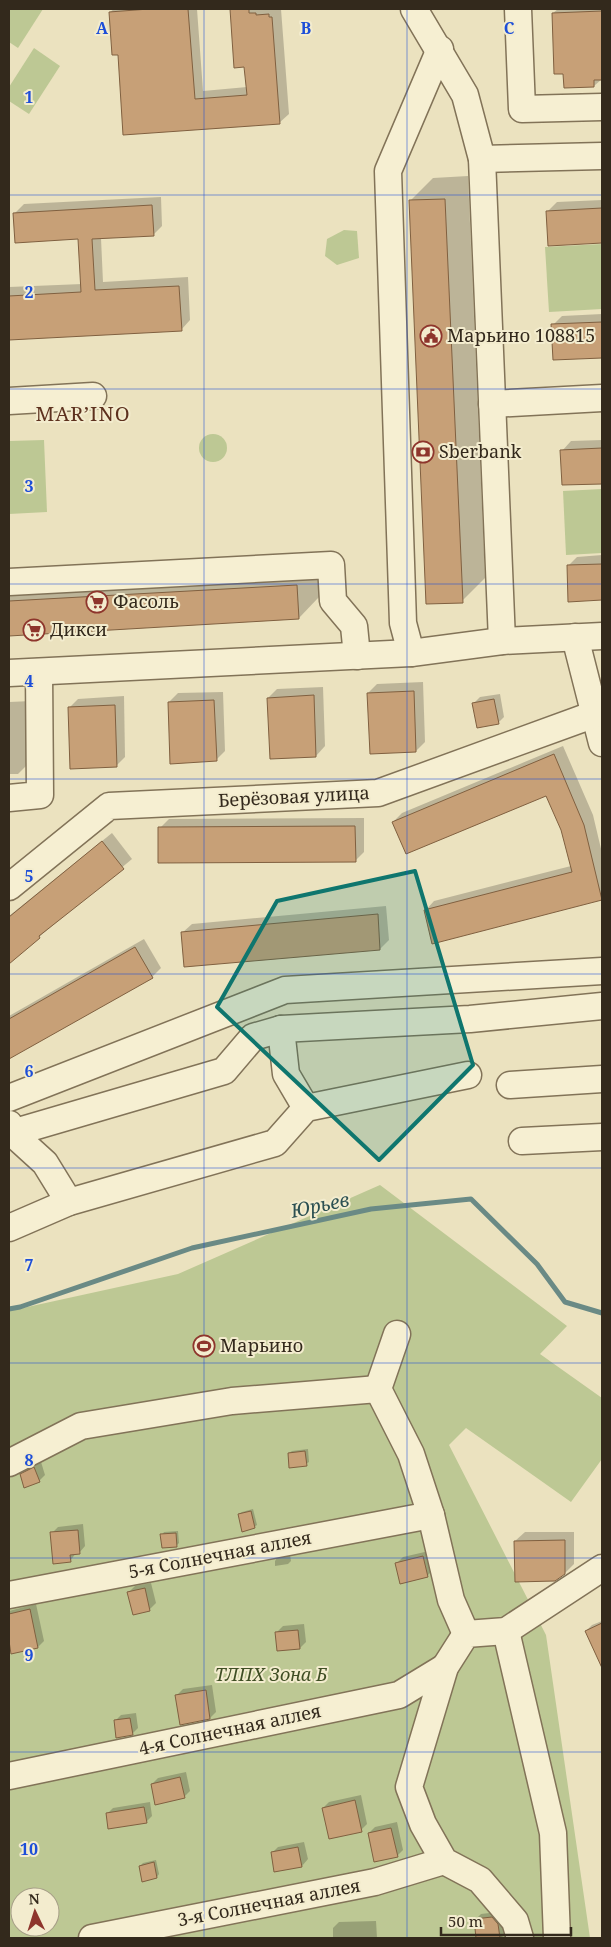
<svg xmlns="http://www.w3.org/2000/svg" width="611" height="1947" font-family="'Noto Serif',serif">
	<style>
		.green { fill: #bdc894; fill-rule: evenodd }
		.shadow { fill: #0003 }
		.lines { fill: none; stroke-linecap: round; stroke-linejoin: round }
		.stream { stroke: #6a8a85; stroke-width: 5 }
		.building { fill: #c7a077; stroke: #806040 }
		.minor-casing { stroke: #827358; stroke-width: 29 }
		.minor { stroke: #f6efd2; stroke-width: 26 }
		.marked { fill: #0f766e; fill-opacity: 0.2; stroke: #0f766e; stroke-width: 4; stroke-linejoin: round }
		.grid { fill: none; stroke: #1d4ed8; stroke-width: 1; stroke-opacity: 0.55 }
		.labels { text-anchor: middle; stroke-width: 4; stroke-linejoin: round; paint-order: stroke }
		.poi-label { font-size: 18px; fill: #33291c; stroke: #f3ecce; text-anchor: start }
		.street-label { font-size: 18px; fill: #33291c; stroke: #f3ecce }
		.park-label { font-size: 18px; font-style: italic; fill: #3f4e24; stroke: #f3ecce }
		.water-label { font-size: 19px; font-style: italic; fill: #2c5052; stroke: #f3ecce }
		.quarter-label { font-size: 20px; letter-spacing: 1px; fill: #5d311e; stroke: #f3ecce }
		.grid-label { font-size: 16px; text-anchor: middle; font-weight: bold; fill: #1d4ed8; stroke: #f3ecce; stroke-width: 4; stroke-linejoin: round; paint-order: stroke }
	</style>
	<rect width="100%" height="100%" fill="#ebe2bf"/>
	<g class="green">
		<polygon points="9,9 43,9 18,48 9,42"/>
		<polygon points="34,48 60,66 29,114 9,101 9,87"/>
		<polygon points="344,230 357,231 359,258 337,265 325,256 327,239"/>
		<polygon points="602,244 602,309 549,312 545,247"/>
		<circle cx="213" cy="448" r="14"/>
		<polygon points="44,440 47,512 9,514 9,441"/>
		<polygon points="602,489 602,553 566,555 563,491"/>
		<path d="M380 1185 567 1326 540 1354 602 1398V1459L571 1502 466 1428 449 1445 546 1635 590 1938H9V1311L178 1274ZM20 1897H50V1927H20Z"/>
	</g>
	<g class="shadow">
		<polygon points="114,9 197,9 203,91 247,87 246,66 235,66 231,9 281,9 289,114 279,123 125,134 119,53 110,12"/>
		<polygon points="558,9 602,9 602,79 594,86 553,13"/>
		<polygon points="468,176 485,578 462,601 410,201 433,178"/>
		<polygon points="161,197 162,226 153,235 101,238 103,282 188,277 190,320 181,330 9,338 9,287 82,284 80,238 15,213 24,204"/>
		<polygon points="602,200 602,242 549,244 548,211 557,202"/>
		<polygon points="602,314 602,356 554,359 553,325 562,316"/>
		<polygon points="602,440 602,483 563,484 562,451 571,441"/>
		<polygon points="602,555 602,599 570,600 568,566 577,557"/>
		<polygon points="318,565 319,597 299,618 9,635 9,583"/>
		<polygon points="423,682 425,742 416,751 368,693 377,684"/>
		<polygon points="323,687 325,746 316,756 268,698 277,689"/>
		<polygon points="223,692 225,751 216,760 169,702 178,693"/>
		<polygon points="500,694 504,717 498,723 474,703 480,697"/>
		<polygon points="124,696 125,757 116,766 69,708 78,699"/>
		<polygon points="32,701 34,758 18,774 9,774 9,702"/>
		<polygon points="563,746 593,815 602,853 602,899 433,943 425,911 434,901 571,866 562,830 547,795 393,822 402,813"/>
		<polygon points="364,818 364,852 355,861 160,828 169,819"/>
		<polygon points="112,833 132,859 9,962 9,916"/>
		<polygon points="386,906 389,940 380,949 182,933 192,924"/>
		<polygon points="144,939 161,968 152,977 9,1058 9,1016"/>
		<polygon points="308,1449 309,1462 306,1464 289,1453 292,1451"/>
		<polygon points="41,1462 45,1475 39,1481 21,1475 27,1469"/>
		<polygon points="253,1509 257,1525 254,1527 239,1514 242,1512"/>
		<polygon points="83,1524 85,1546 79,1553 76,1553 70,1561 52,1533 58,1527"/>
		<polygon points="178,1531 179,1543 176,1546 162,1535 164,1532"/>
		<polygon points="525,1532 574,1532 574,1564 565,1573 515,1541"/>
		<polygon points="429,1551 433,1570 427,1576 397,1563 403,1557"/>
		<polygon points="290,1555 291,1561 288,1564 275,1566 275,1561 277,1558"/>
		<polygon points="151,1583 156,1603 150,1609 133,1613 129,1592 135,1586"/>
		<polygon points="36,1604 44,1641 38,1647 12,1653 9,1635 9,1611"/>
		<polygon points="602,1621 602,1646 595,1649 586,1631 592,1625"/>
		<polygon points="304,1624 306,1642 300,1648 277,1632 283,1626"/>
		<polygon points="212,1685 216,1712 210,1718 177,1695 183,1689"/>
		<polygon points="136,1713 138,1728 132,1734 115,1721 121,1715"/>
		<polygon points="186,1772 190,1791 184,1797 152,1784 158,1778"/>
		<polygon points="361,1795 367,1824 361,1830 323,1808 329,1802"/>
		<polygon points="150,1802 152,1816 146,1822 107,1814 113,1808"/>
		<polygon points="397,1822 403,1850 397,1856 369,1833 375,1827"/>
		<polygon points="304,1842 308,1859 302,1866 272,1853 278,1847"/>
		<polygon points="156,1860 159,1874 157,1877 140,1866 143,1863"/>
		<polygon points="498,1912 505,1934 501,1938 477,1938 475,1920 481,1914"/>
		<polygon points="376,1921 377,1938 333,1938 333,1928 339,1922"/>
	</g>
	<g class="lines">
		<polyline class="stream" points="9,1309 20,1307 192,1248 371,1209 471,1199 537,1264 565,1302 602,1313"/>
	</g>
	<g class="building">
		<polygon points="149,9 188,9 195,99 247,95 244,67 234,68 230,9 249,9 249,13 256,13 256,15 269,14 269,17 272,17 280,124 123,135 118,55 112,55 109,12"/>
		<polygon points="602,11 602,80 594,80 594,87 564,88 563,74 554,74 552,13"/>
		<polygon points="445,199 463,603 426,604 409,200"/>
		<polygon points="152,205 154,236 92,239 95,290 179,286 182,331 9,340 9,296 81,292 78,239 15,243 13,213"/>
		<polygon points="602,208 602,243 548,246 546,211"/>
		<polygon points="602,322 602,358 553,360 551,324"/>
		<polygon points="602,448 602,484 562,485 560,450"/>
		<polygon points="602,564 602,600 568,602 567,565"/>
		<polygon points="297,585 299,619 9,636 9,601"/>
		<polygon points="414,691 416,752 370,754 367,693"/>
		<polygon points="314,695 316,757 270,759 267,698"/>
		<polygon points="494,699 499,724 477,728 472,703"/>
		<polygon points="214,700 217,761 170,764 168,702"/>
		<polygon points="115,705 117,767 70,769 68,707"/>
		<polygon points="554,754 584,825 602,900 432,944 424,910 572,872 561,830 546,796 406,854 392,822"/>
		<polygon points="355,826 356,862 158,863 158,827"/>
		<polygon points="102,841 124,869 39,936 40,938 9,964 9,917"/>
		<polygon points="378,914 380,950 184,967 181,932"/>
		<polygon points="135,947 153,978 9,1059 9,1019"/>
		<polygon points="305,1451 307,1466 289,1468 288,1453"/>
		<polygon points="34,1467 40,1482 24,1488 20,1474"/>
		<polygon points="251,1511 255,1528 242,1532 238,1514"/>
		<polygon points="78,1530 80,1554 70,1555 71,1562 53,1564 50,1532"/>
		<polygon points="176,1533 177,1547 162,1548 160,1534"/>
		<polygon points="565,1540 565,1574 555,1581 515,1582 514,1541"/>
		<polygon points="423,1556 428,1577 400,1584 395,1563"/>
		<polygon points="145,1588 150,1611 133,1615 127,1592"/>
		<polygon points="30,1609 38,1648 11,1654 9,1641 9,1614"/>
		<polygon points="602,1623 602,1668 585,1631"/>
		<polygon points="298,1630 300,1649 277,1651 275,1632"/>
		<polygon points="206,1690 210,1719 180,1725 175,1695"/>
		<polygon points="130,1718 133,1735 116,1738 114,1720"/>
		<polygon points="180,1777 185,1798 155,1805 151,1784"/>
		<polygon points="355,1800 362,1832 329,1839 322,1808"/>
		<polygon points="144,1807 147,1823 108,1829 106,1813"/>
		<polygon points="391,1828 398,1857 374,1862 368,1833"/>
		<polygon points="298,1847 302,1867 274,1872 271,1852"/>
		<polygon points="154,1862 157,1878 142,1882 139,1866"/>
		<polygon points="492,1917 498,1924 500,1938 476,1938 474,1919"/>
	</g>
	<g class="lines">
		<g class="minor-casing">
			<g id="minor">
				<polyline points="414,9 465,95 482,159 502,641"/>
				<polyline points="518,9 522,109 602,107"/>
				<polyline points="482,159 602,156"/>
				<polyline points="9,401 93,396"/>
				<polyline points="492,404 602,398"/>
				<polyline points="9,582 331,565 333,601 354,626 357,656"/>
				<polyline points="575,637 602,743"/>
				<polyline points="411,653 403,623 388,171 440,49"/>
				<polyline points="9,673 411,653 502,641 602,636"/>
				<polyline points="9,798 40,795 39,672"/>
				<polyline points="9,887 109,806 378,793 595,714"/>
				<polyline points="281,1029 286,1074 306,1108"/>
				<polyline points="510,1085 602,1079"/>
				<polyline points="9,1098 285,990 602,971"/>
				<polyline points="9,1124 12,1133 45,1163 69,1202"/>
				<polyline points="12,1133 224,1071 253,1037 281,1029 470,1019 602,1006"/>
				<polyline points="522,1141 602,1137"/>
				<polyline points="9,1228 69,1202 275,1143 306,1108 468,1075"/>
				<polyline points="397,1334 378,1389 411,1454 431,1515 451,1600 466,1634"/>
				<polyline points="9,1463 81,1426 232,1401 378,1389"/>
				<polyline points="9,1595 431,1515"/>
				<polyline points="506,1631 553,1833 557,1938"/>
				<polyline points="9,1776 399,1695 445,1667"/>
				<polyline points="92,1938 375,1882 444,1861"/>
				<polyline points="520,1938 515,1921 480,1880 444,1861 423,1824 409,1787 445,1667 466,1634 506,1631 602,1568"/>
			</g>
		</g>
		<use href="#minor" class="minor"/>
	</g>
	<path class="marked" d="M415 871 473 1065 379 1160 217 1007 277 901Z"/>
	<path class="grid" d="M204 9V1938M407 9V1938M9 195H602M9 389H602M9 584H602M9 779H602M9 974H602M9 1168H602M9 1363H602M9 1558H602M9 1752H602"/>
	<defs>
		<g id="civic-ring" transform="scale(1.125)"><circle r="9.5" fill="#f3ecce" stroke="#8e352c" stroke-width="1.5"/><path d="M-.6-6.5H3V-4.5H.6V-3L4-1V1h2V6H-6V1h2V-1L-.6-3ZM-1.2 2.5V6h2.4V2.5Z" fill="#8e352c"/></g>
		<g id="bank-ring" transform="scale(1.125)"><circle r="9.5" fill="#f3ecce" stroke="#8e352c" stroke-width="1.5"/><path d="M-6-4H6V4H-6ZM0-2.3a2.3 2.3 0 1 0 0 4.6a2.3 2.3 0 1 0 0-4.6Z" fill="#8e352c"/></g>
		<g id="supermarket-ring" transform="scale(1.125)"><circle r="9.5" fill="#f3ecce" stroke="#8e352c" stroke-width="1.5"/><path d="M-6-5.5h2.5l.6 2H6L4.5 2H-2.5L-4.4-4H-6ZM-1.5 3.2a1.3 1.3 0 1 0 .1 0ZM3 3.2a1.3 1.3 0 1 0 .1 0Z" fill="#8e352c"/></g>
		<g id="stadium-ring" transform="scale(1.125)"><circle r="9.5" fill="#f3ecce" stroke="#8e352c" stroke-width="1.5"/><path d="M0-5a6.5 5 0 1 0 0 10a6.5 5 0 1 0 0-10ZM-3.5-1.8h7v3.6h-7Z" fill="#8e352c"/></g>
	</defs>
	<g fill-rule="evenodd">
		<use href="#civic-ring" x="431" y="336"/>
		<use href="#bank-ring" x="423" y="452"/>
		<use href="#supermarket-ring" x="97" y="602"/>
		<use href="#supermarket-ring" x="34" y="630"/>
		<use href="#stadium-ring" x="204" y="1346"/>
	</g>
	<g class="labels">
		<g class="poi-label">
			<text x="447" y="342">Марьино 108815</text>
			<text x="439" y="458">Sberbank</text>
			<text x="113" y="608">Фасоль</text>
			<text x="50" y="636">Дикси</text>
			<text x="220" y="1352">Марьино</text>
		</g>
		<g class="street-label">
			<text transform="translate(294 797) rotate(-3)" y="6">Берёзовая улица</text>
			<text transform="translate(220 1555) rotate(-11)" y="6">5-я Солнечная аллея</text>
			<text transform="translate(230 1730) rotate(-12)" y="6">4-я Солнечная аллея</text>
			<text transform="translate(269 1903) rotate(-11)" y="6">3-я Солнечная аллея</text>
		</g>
		<g class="park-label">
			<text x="271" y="1681">ТЛПХ Зона Б</text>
		</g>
		<g class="water-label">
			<text transform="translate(320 1205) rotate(-12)" y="7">Юрьев</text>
		</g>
		<g class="quarter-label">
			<text x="83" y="421">MAR’INO</text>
		</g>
	</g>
	<g class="grid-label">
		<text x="102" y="34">A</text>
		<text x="306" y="34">B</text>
		<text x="509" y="34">C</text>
		<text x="29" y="103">1</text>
		<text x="29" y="298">2</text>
		<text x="29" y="492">3</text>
		<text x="29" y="687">4</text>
		<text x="29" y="882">5</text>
		<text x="29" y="1077">6</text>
		<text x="29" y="1271">7</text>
		<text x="29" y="1466">8</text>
		<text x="29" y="1661">9</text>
		<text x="29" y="1855">10</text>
	</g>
	<rect width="611" height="1947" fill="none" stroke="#33291c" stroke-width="20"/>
	<g transform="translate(35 1912) rotate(356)"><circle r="24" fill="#f3ecce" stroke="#a69e87"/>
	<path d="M0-4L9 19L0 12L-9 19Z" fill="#8e352c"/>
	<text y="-8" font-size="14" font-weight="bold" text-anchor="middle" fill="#33291c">N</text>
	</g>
	<path d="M441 1927v8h130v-8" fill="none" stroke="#33291c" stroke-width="2.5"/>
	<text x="448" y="1927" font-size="15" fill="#33291c" stroke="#f3ecce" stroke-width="4" paint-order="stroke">50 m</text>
</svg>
